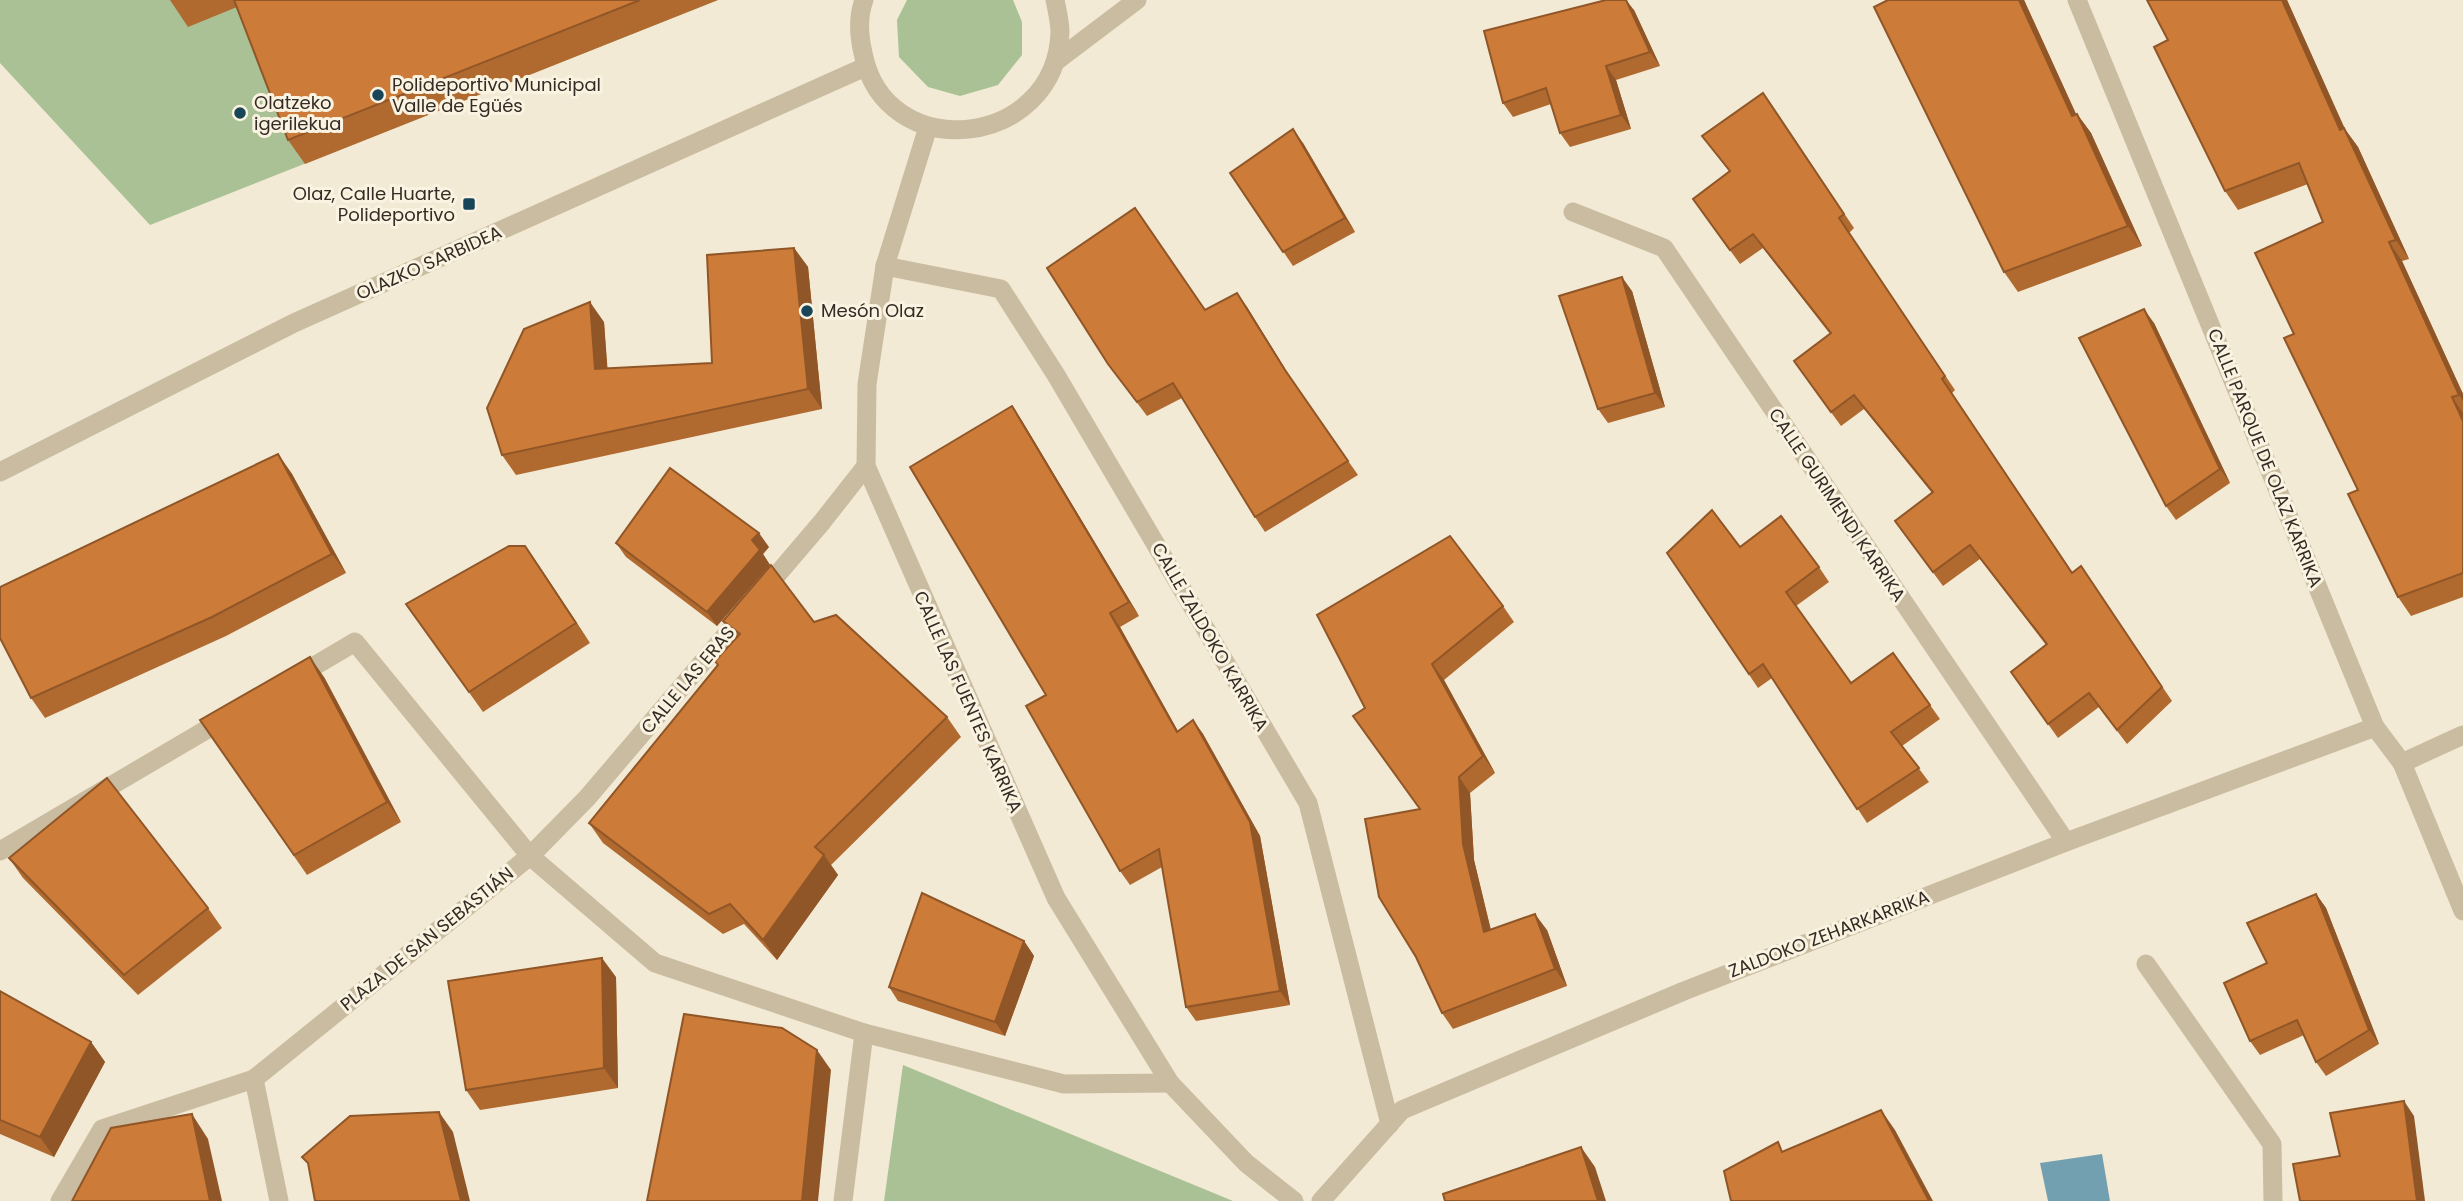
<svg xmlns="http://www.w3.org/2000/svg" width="2463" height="1201" font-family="Poppins,sans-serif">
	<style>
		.green { fill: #a9c195 }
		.water { fill: #73a0b0 }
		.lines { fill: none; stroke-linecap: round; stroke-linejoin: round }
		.pedestrian { stroke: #cabca1; stroke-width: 19 }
		.minor { stroke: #cabca1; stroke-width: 19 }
		.tertiary { stroke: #cabca1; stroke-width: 19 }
		.wall { fill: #b06a30 }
		.shaded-wall { fill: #905627 }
		.building { fill: #cd7b38; stroke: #905627; stroke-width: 2 }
		.poi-dot { fill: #184557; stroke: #faf3e1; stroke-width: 2.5 }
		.labels { text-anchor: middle; stroke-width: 6; stroke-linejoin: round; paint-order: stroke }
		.poi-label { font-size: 18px; fill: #342c24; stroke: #faf3e1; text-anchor: start }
		.street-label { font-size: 18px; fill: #342c24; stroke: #faf3e1 }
	</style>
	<rect width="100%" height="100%" fill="#f2ead5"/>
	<g class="green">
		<polygon points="0,0 718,0 150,225 0,63"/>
		<polygon points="907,0 1013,0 1022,22 1022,55 998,85 960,96 928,87 899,57 897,20"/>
		<polygon points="903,1065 1233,1201 884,1201"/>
	</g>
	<polygon class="water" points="2102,1154 2110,1201 2048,1201 2040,1163"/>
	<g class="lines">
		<polyline class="pedestrian" points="2402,763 2463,735"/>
		<g class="minor">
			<polyline points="2077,0 2375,727 2402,763 2463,911"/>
			<polyline points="1055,62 1137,0"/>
			<polyline points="1573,212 1664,248 2066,842"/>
			<polyline points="885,266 1001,289 1056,375 1308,803 1390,1124"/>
			<polyline points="294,678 355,642 530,856 587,798 822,522 866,466"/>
			<polyline points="0,851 228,717"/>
			<polyline points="2146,964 2272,1144 2273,1201"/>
			<polyline points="254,1079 530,856 655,963 864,1033 1064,1084 1170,1083"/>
			<polyline points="60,1201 102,1129 254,1079 279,1201"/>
			<polyline points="843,1201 864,1033"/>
			<polyline points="1321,1201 1402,1110 1684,991 2066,842 2375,727"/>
		</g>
		<g class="tertiary">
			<path d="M864 0C858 16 859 36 863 53 885 167 1056 149 1060 32 1060 22 1057 10 1055 0"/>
			<polyline points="928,127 885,266 867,384 866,466 1056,898 1170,1083 1246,1163 1294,1201"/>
			<polyline points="0,472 294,323 865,67"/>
		</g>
	</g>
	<g class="wall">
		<polygon points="170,0 718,0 305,164 288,140 237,7 188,27"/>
		<polygon points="1888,0 2024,0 2076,114 2077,114 2091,133 2142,246 2018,292 2004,272"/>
		<polygon points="2287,0 2344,128 2358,147 2409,259 2402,261 2463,394 2463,597 2411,616 2398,597 2358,490 2294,334 2323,222 2308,184 2238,210 2225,191"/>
		<polygon points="1634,10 1660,66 1616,80 1631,129 1570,147 1560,133 1551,104 1513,117 1503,103"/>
		<polygon points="1763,93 1854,228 1849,233 1955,390 1952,393 2072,572 2081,566 2172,701 2127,744 2099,707 2058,738 2011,672 2046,645 1980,559 1943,586 1895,521 1932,493 1864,409 1841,426 1794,361 1830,334 1763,248 1740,264 1693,199 1729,171 1702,136"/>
		<polygon points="1303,143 1355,232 1293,266 1230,173"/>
		<polygon points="794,248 808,267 822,409 516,475 502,455 604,322 607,368 712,363"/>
		<polygon points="1632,291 1665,407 1608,423 1598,409"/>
		<polygon points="1247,307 1295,385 1358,475 1265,532 1255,517 1182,398 1147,416 1108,364 1205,310"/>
		<polygon points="2154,323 2230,483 2176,520 2166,506"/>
		<polygon points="1012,406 1022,421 1139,616 1120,627 1178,731 1193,720 1203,734 1260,836 1290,1005 1196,1021 1186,1007 1162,867 1130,885 1120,871 1046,695"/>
		<polygon points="278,454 292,474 346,573 226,636 45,718 31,698"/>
		<polygon points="616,543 769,547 763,554 770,565 717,626 626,557"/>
		<polygon points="1740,547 1819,567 1829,582 1796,606 1851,683 1893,653 1940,719 1902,746 1929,782 1867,823 1772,678 1758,688 1667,553"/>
		<polygon points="539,566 590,643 483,712 406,604"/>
		<polygon points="1503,606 1514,622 1444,680 1495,773 1470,793 1474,860 1491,930 1547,930 1567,986 1453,1029 1442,1013 1420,809 1365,708"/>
		<polygon points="723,621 814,622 947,717 961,737 831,865 838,875 777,960 744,924 723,934 603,843 589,823 718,665 715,661 735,639"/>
		<polygon points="324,677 401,822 307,875 200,720"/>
		<polygon points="9,858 208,908 222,928 138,995 23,878"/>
		<polygon points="2316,894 2326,908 2379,1044 2326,1076 2316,1062 2304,1035 2260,1055 2250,1041 2267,963"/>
		<polygon points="1024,941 1034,956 1005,1036 898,1001 889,987"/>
		<polygon points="616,977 618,1088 480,1110 466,1090"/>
		<polygon points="0,991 91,1042 105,1062 54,1157 0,1134"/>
	</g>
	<g class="shaded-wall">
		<polygon points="1626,0 1634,10 1660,66 1650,52"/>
		<polygon points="2019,0 2024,0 2086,136 2072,116"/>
		<polygon points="2282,0 2287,0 2354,149 2340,130"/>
		<polygon points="1606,66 1616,80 1631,129 1621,115"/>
		<polygon points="2077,114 2091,133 2142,246 2128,226"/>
		<polygon points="2344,128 2358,147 2409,259 2396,240"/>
		<polygon points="1293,129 1303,143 1355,232 1345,218"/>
		<polygon points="2389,242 2402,261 2463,394 2463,401 2459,395"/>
		<polygon points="794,248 808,267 822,409 808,389"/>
		<polygon points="1622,277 1632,291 1665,407 1655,393"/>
		<polygon points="1237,293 1247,307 1295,385 1285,370"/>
		<polygon points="590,302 604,322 609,388 595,369"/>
		<polygon points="2144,309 2154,323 2230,483 2220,469"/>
		<polygon points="2452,397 2463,413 2463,421"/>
		<polygon points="1012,406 1022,421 1139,616 1129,602"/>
		<polygon points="278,454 292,474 346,573 332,554"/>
		<polygon points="759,533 769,547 763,554 770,565 717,626 707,612 752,540"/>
		<polygon points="525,546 539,566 590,643 576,623"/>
		<polygon points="1110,613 1120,627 1186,746 1177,732"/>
		<polygon points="310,657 324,677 401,822 387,802"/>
		<polygon points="1432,664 1444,680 1495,773 1483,756"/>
		<polygon points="1193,720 1203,734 1260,836 1290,1005 1280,991"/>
		<polygon points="1459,777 1470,793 1474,860 1495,948 1484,932 1463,844"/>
		<polygon points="824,855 838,875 777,960 763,940"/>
		<polygon points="2316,894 2326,908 2379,1044 2369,1030"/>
		<polygon points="1535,914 1547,930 1567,986 1555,969"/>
		<polygon points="1024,941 1034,956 1005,1036 995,1022"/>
		<polygon points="602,958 616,977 618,1088 604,1068"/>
		<polygon points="91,1042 105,1062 54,1157 40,1137"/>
		<polygon points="817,1050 831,1070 818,1201 802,1201"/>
		<polygon points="2404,1101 2414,1116 2425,1201 2417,1201"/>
		<polygon points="1881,1110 1895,1130 1933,1201 1929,1201"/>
		<polygon points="439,1112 453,1132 470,1201 461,1201"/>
		<polygon points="192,1114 208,1139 222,1201 210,1201"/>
		<polygon points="1581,1147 1595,1167 1606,1201 1598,1201"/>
	</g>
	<g class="building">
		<polygon points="234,0 640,0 288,140"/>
		<polygon points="1606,0 1626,0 1650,52 1606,66 1621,115 1560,133 1546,88 1503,103 1484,31"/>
		<polygon points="1888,0 2019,0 2072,116 2077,114 2128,226 2004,272 1874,7"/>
		<polygon points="2147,0 2282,0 2340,130 2344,128 2396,240 2389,242 2459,395 2452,397 2463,421 2463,573 2398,597 2348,494 2358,490 2284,338 2294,334 2255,253 2323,222 2299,163 2225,191 2154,47 2168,40"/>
		<polygon points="1763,93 1844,214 1839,218 1945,376 1942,379 2072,573 2081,566 2162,687 2117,730 2089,693 2048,724 2011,672 2047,644 1970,545 1933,572 1895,521 1933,492 1854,395 1831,412 1794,361 1831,333 1753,234 1730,250 1693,199 1730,171 1702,136"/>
		<polygon points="1293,129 1345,218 1283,252 1230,173"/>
		<polygon points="1135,208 1205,310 1237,293 1285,370 1348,461 1255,517 1173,383 1137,402 1108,364 1047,268"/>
		<polygon points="794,248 808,389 502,455 487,408 524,329 590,302 595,369 712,363 707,255"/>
		<polygon points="1622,277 1655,393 1598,409 1559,296"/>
		<polygon points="2144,309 2220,469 2166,506 2079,338"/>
		<polygon points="1012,406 1129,602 1110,613 1177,732 1193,720 1250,822 1280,991 1186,1007 1159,849 1120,871 1026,706 1046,695 910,467"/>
		<polygon points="278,454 332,554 212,617 31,698 0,638 0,587"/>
		<polygon points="670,468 759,533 752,540 760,550 707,612 616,543"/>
		<polygon points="1712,510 1740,547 1781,516 1819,567 1786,592 1851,683 1893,653 1930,705 1891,732 1919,768 1857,809 1763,664 1749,674 1667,553"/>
		<polygon points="1450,536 1503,606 1432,664 1483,756 1459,777 1463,844 1484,932 1535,914 1555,969 1442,1013 1416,957 1379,897 1365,819 1420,809 1353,716 1365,708 1317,615"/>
		<polygon points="509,546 525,546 576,623 469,692 406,604"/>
		<polygon points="771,565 814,622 836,615 947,717 815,847 824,855 763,940 730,904 709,914 589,823 718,665 715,661 740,634 723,621"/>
		<polygon points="310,657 387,802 294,855 200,720"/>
		<polygon points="107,778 208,908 124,975 9,858"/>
		<polygon points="922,893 1024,941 995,1022 889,987"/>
		<polygon points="2316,894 2369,1030 2316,1062 2297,1020 2250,1041 2224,983 2267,963 2247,923"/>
		<polygon points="602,958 604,1068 466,1090 448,981"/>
		<polygon points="0,991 91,1042 40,1137 0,1120"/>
		<polygon points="684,1014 782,1028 817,1050 802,1201 647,1201"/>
		<polygon points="2404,1101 2417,1201 2300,1201 2293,1164 2340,1156 2330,1113"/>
		<polygon points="1881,1110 1929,1201 1731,1201 1724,1171 1778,1142 1782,1152"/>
		<polygon points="439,1112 461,1201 315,1201 308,1163 302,1157 350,1116"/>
		<polygon points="192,1114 210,1201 72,1201 111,1128"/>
		<polygon points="1581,1147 1598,1201 1445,1201 1443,1194"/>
	</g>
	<g class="poi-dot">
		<circle cx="378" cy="95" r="7"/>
		<circle cx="240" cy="113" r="7"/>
		<rect x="462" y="197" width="14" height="14" rx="3.5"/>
		<circle cx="807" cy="311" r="7"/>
	</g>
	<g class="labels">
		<g class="poi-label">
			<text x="392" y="91">Polideportivo Municipal<tspan x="392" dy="21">Valle de Egüés</tspan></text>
			<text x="254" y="109">Olatzeko<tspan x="254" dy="21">igerilekua</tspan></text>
			<text x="455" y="200" text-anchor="end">Olaz, Calle Huarte,<tspan x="455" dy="21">Polideportivo</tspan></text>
			<text x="821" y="317">Mesón Olaz</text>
		</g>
		<g class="street-label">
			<text transform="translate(429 263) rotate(-24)" y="6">OLAZKO SARBIDEA</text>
			<text transform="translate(2265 458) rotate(68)" y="6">CALLE PARQUE DE OLAZ KARRIKA</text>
			<text transform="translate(1837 505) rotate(56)" y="6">CALLE GURIMENDI KARRIKA</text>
			<text transform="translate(1210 637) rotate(60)" y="6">CALLE ZALDOKO KARRIKA</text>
			<text transform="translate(688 680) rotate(-50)" y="6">CALLE LAS ERAS</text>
			<text transform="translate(968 702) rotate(66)" y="6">CALLE LAS FUENTES KARRIKA</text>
			<text transform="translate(1829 934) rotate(-21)" y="6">ZALDOKO ZEHARKARRIKA</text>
			<text transform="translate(427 939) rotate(-39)" y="6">PLAZA DE SAN SEBASTIÁN</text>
		</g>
	</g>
</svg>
